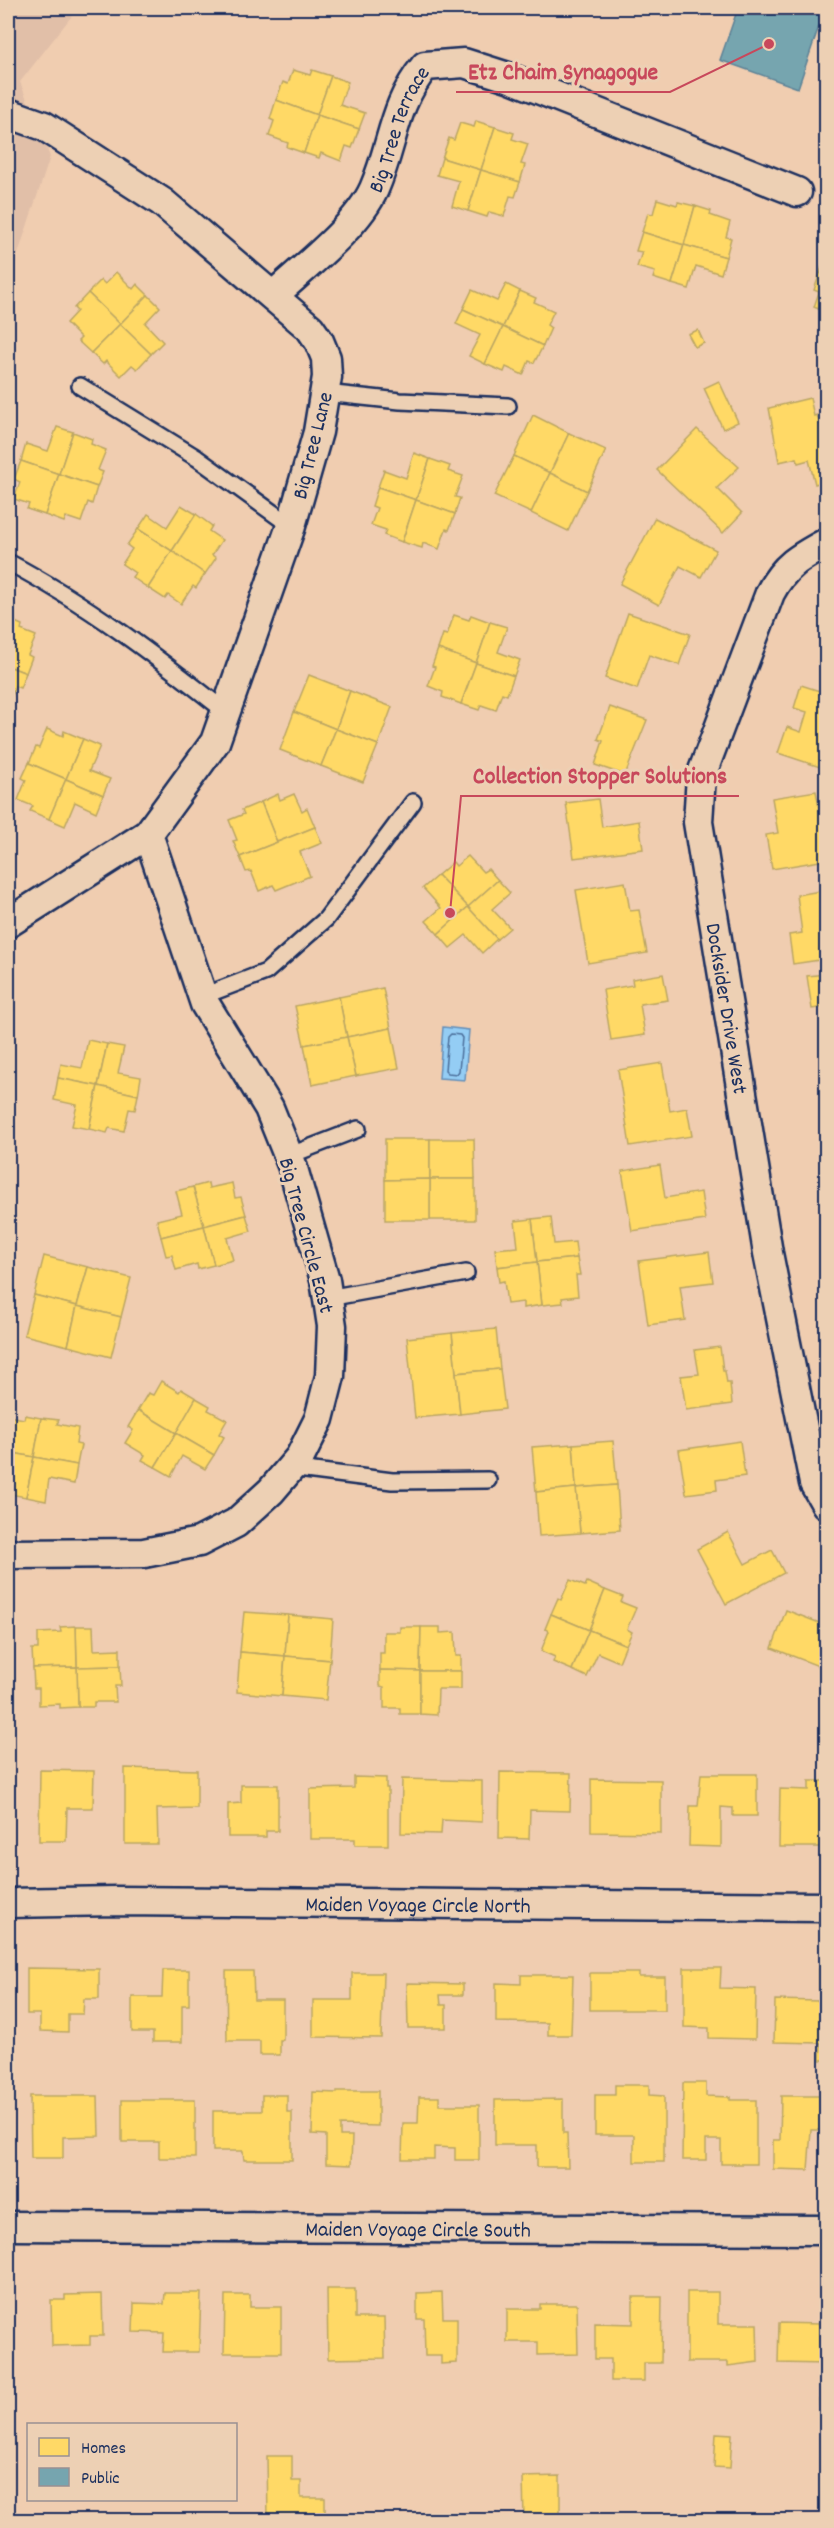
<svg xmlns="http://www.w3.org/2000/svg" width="834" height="2528" font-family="Dekko,sans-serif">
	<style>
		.built { fill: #e1bfa8 }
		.water { fill: #94cdf4; stroke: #648eb8; stroke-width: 1.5 }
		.homes { fill: #ffd966; stroke: #bba664; stroke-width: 1.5 }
		.public { fill: #76a5af; stroke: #5b8297; stroke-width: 1.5 }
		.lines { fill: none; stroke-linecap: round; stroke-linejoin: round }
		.shore { stroke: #4b6e9a; stroke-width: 1.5 }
		.lane-casing { stroke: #1b2f5e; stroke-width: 20 }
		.street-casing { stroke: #1b2f5e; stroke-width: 33 }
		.lane { stroke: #edd0b4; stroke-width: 15 }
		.street { stroke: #edd0b4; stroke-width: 28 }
		.labels { text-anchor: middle; stroke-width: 6; stroke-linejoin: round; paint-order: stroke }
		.street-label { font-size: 22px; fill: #1b2f5e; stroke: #edd0b4 }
		.leader { fill: none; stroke: #c8485b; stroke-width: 2 }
		.callout-dot { fill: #c8485b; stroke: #edd0b4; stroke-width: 2 }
		.callout-label { font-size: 24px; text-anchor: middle; font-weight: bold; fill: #c8485b; stroke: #edd0b4; stroke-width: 6; stroke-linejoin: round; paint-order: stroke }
	</style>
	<rect width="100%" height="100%" fill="#f0cdb0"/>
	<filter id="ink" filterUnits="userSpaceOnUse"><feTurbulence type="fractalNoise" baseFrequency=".0167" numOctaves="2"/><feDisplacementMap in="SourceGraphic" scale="12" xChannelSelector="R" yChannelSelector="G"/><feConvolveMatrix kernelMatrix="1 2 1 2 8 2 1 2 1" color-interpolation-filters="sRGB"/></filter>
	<g filter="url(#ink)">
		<polygon class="built" points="8,8 78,8 20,82 50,157 8,284"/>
		<polygon class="water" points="443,1027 469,1030 465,1080 439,1078"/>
		<g class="homes">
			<polygon points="293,70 310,75 312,70 331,76 317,115 276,100 283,82 288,84"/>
			<polygon points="331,76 348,82 340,105 365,113 359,129 317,115"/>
			<polygon points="276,100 317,115 304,153 287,147 288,143 269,136 274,121 270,119"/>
			<polygon points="317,115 359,129 352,148 346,146 341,161 321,153 319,158 304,153"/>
			<polygon points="476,121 495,127 481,170 442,158 449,138 454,140 460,123 474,127"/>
			<polygon points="495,127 514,133 512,139 528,144 521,164 525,165 520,182 481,170"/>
			<polygon points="442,158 481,170 468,211 452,206 459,181 437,175"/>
			<polygon points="481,170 520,182 515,197 510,196 504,216 489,212 487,217 468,211"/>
			<polygon points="657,199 677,205 678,202 695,206 684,245 642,232 648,213 653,214"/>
			<polygon points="695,206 711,211 710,215 730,222 726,237 731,238 726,257 684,245"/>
			<polygon points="642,232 684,245 672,284 653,278 655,272 637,267 642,252 636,251"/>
			<polygon points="684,245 726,257 721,274 696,266 689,289 672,284"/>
			<polygon points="826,256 826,275 820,273"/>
			<polygon points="116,272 133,289 137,284 148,295 120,324 88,293 101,280 105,284"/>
			<polygon points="820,273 826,275 826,312 814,307 819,292 814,290"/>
			<polygon points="506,284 520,291 503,327 463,309 472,290 497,301"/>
			<polygon points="520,291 536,298 534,302 554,311 547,325 551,328 543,346 503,327"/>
			<polygon points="88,293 120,324 91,353 78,341 81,338 66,323 77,311 74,308"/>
			<polygon points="148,295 160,307 145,323 163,342 151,354 120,324"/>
			<polygon points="463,309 503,327 485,364 469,356 480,335 456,324"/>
			<polygon points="120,324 151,354 137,369 132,365 121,376 106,361 103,364 91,353"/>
			<polygon points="503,327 543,346 534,363 529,361 523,375 506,367 504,372 485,364"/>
			<polygon points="698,330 704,343 695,347 688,334"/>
			<polygon points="719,381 738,422 723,429 704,388"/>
			<polygon points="810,398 814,416 817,415 826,444 826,481 815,484 809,460 798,463 797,458 779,462 769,408"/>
			<polygon points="533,415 569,433 550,473 514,456"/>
			<polygon points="57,427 73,432 59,474 21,461 26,444 48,451"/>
			<polygon points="697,429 739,467 717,488 742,513 723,533 657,470"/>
			<polygon points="73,432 92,439 91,444 106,450 98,470 103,472 97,487 59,474"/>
			<polygon points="569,433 606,450 587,491 550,473"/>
			<polygon points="414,453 430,459 416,500 378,487 384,470 406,478"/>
			<polygon points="514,456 550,473 531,513 494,496"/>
			<polygon points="430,459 450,466 448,471 463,476 455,497 460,498 455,514 416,500"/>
			<polygon points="21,461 59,474 45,515 27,509 29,504 14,499 20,482 14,479"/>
			<polygon points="550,473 587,491 568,531 531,513"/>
			<polygon points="59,474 97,487 92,504 88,502 81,522 66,517 64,522 45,515"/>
			<polygon points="378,487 416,500 402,542 384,535 386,530 371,525 377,508 372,506"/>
			<polygon points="416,500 455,514 449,530 446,529 439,549 423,543 422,548 402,542"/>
			<polygon points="181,505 196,514 172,551 138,529 148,514 167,527"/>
			<polygon points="196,514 212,526 209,531 222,540 212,555 216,558 205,574 172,551"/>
			<polygon points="655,518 716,550 701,577 680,566 659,605 620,584"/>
			<polygon points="138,529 172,551 148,588 132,577 135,573 122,564 132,549 127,545"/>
			<polygon points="172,551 205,574 196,588 193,586 181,604 168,595 165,599 148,588"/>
			<polygon points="628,613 690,634 679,665 649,655 637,689 605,678"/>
			<polygon points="454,615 469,620 471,615 490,622 476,663 438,649 443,634 447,635"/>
			<polygon points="8,619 22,625 21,630 36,636 28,655 32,657 26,673 8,666"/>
			<polygon points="490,622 507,627 498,652 520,660 514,676 476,663"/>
			<polygon points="826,639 826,665 818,662"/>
			<polygon points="438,649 476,663 461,704 442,697 443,692 428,686 435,667 432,666"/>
			<polygon points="476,663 514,676 507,695 502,693 496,710 481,705 479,710 461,704"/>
			<polygon points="8,666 26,673 20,688 15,686 8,707"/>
			<polygon points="309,675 350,691 336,729 294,712"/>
			<polygon points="801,685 826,693 826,769 778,753 787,727 801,732 807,712 794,708"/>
			<polygon points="350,691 392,707 378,745 336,729"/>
			<polygon points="610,707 647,720 625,775 595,765 603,741 598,739"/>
			<polygon points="294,712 336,729 321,766 280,750"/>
			<polygon points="47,729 63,736 64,731 83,739 66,779 29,763 36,747 39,748"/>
			<polygon points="336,729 378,745 363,782 321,766"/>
			<polygon points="83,739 100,746 89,771 110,779 103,795 66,779"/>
			<polygon points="29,763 66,779 49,819 30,811 33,806 18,800 26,780 22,778"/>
			<polygon points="66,779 103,795 96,812 75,802 65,826 49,819"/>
			<polygon points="816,791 820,813 826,812 826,834 824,835 826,860 772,869 766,835 778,833 772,798"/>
			<polygon points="278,794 280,800 294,794 302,811 307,808 315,827 277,842 261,802"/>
			<polygon points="598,799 602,827 639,821 643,849 574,858 566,803"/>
			<polygon points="261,802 277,842 240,857 233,841 237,840 229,820 244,814 242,810"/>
			<polygon points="315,827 322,843 300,852 310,876 276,890 273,885 259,891 251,871 246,872 240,857"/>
			<polygon points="468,856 483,872 488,869 498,880 468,907 438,875 453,862 456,866"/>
			<polygon points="438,875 468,907 438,934 426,921 441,908 423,888"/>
			<polygon points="498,880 510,893 492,909 510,928 497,939 468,907"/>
			<polygon points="625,882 630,911 639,910 647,953 588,963 576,890"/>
			<polygon points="826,890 826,959 793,964 789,935 802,933 797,895"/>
			<polygon points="468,907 497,939 482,953 466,935 450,948 438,934"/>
			<polygon points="663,974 668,1000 640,1004 645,1035 611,1040 603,990 633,985 632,979"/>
			<polygon points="826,974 826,1030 824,1007 812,1009 807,976"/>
			<polygon points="383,988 391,1028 347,1037 339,997"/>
			<polygon points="339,997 347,1037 304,1045 295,1006"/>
			<polygon points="391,1028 399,1068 356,1076 347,1037"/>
			<polygon points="347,1037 356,1076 312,1085 304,1045"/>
			<polygon points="88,1040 107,1044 98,1086 58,1078 61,1064 82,1068"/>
			<polygon points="107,1044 124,1047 118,1073 141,1077 138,1095 98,1086"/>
			<polygon points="662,1063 670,1111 687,1108 692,1136 630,1146 618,1070"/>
			<polygon points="826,1069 826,1110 820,1070"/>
			<polygon points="58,1078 98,1086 89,1129 72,1126 77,1105 54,1100"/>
			<polygon points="98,1086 138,1095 135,1110 129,1109 124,1131 109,1128 107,1133 89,1129"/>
			<polygon points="385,1139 430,1139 430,1179 385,1180"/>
			<polygon points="430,1139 474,1139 475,1179 430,1179"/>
			<polygon points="826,1164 826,1190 823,1165"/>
			<polygon points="660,1165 665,1198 701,1192 705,1220 632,1231 622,1171"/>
			<rect x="430" y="1179" width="45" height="41"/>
			<polygon points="430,1179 430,1220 385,1220 385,1180"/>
			<polygon points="208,1183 209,1188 232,1183 235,1198 241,1197 246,1215 204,1226 193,1187"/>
			<polygon points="193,1187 204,1226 161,1237 157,1220 182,1214 176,1191"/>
			<polygon points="246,1215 251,1231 227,1238 233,1260 214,1265 204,1226"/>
			<polygon points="551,1217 554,1244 575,1242 577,1258 537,1262 532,1219"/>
			<polygon points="532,1219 537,1262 497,1267 495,1249 518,1247 515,1221"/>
			<polygon points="204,1226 214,1265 198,1269 197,1264 176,1270 172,1255 166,1256 161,1237"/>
			<polygon points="709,1252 713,1282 680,1286 685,1320 648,1325 639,1261"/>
			<polygon points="44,1256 88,1267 77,1306 34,1295"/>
			<polygon points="577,1258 580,1275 576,1275 578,1296 562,1298 563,1303 542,1305 537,1262"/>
			<polygon points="537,1262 542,1305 523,1308 523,1302 507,1304 504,1281 499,1282 497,1267"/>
			<polygon points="88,1267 131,1278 121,1317 77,1306"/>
			<polygon points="34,1295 77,1306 68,1346 24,1335"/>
			<polygon points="77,1306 121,1317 111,1357 68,1346"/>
			<polygon points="496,1329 500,1369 456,1373 452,1333"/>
			<polygon points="452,1333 460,1414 415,1418 407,1338"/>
			<polygon points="720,1347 723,1371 725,1371 727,1383 730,1383 732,1404 686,1410 681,1376 699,1374 695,1350"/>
			<polygon points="500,1369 505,1409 460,1414 456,1373"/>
			<polygon points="161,1381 179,1392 181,1389 196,1398 176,1433 138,1410 148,1393 153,1395"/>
			<polygon points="196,1398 210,1406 208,1410 227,1420 219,1434 224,1437 214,1455 176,1433"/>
			<polygon points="138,1410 176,1433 155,1467 142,1460 145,1455 125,1443 133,1430 128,1427"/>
			<polygon points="25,1415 41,1418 34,1457 8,1452 8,1416 24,1419"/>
			<polygon points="41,1418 59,1420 57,1424 78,1428 76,1444 81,1445 77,1465 34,1457"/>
			<polygon points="176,1433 214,1455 205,1469 182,1456 171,1476 155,1467"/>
			<polygon points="613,1441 617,1485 576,1488 573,1444"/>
			<polygon points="740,1441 745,1476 716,1480 717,1490 686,1494 679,1450"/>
			<polygon points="573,1444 576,1488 536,1492 532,1447"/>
			<polygon points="8,1452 34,1457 26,1497 9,1494 13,1471 8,1470"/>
			<polygon points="34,1457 77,1465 74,1484 49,1479 46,1501 26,1497"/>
			<polygon points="617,1485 620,1530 580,1533 576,1488"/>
			<polygon points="576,1488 580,1533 539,1536 536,1492"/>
			<polygon points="728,1532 745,1564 772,1550 784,1573 726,1604 697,1549"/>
			<polygon points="570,1580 585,1586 587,1582 605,1590 589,1630 551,1614 558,1598 561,1600"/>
			<polygon points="605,1590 623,1597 621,1602 636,1608 627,1629 632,1632 626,1645 589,1630"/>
			<polygon points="786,1610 822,1624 826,1612 826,1669 772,1648"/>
			<polygon points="244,1612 288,1615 285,1656 240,1652"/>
			<polygon points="551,1614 589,1630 572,1670 553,1662 555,1657 541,1651 549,1631 545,1629"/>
			<polygon points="288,1615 333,1619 330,1660 285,1656"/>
			<polygon points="76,1626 93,1626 94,1650 120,1649 120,1666 77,1667"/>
			<polygon points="76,1626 77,1667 33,1668 32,1649 38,1649 38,1633 61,1632 60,1627"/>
			<polygon points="400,1627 421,1627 420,1671 380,1670 380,1653 384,1653 384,1632 400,1632"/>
			<polygon points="421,1627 440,1627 440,1633 455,1632 456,1656 461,1656 461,1671 420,1671"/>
			<polygon points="589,1630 626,1645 619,1662 598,1653 587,1677 572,1670"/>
			<polygon points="240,1652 285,1656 282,1696 237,1692"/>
			<polygon points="285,1656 330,1660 326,1700 282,1696"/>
			<polygon points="120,1666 121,1686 115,1686 116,1702 94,1702 94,1707 78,1707 77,1667"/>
			<polygon points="77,1667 78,1707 60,1708 60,1704 39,1705 39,1688 34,1688 33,1668"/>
			<polygon points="380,1670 420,1671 420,1714 400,1714 400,1708 384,1708 384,1687 380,1686"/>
			<polygon points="420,1671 461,1671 461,1689 438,1689 437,1715 420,1714"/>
			<polygon points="125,1768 197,1770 197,1808 157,1809 158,1844 125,1844"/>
			<polygon points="40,1770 94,1771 93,1808 67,1808 66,1841 39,1841"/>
			<polygon points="500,1772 571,1773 570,1811 530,1810 529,1839 499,1838"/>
			<polygon points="701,1774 757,1774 757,1816 733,1816 733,1808 721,1807 721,1847 689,1846 690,1806 698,1806"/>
			<polygon points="354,1777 386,1778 386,1788 388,1788 388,1845 355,1845 355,1839 310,1839 310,1789 354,1788"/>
			<polygon points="402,1779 482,1781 482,1822 442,1820 441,1834 401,1833"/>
			<polygon points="591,1779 661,1780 661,1833 591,1832"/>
			<polygon points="8,1780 9,1780 8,1841"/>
			<polygon points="809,1781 826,1781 825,1847 779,1847 780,1789 809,1790"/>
			<polygon points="241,1785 278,1785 278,1831 266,1831 266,1837 228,1837 228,1804 241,1803"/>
			<polygon points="27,1968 99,1969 99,1999 84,1999 83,2014 68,2014 68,2032 40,2031 40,2014 27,2014"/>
			<polygon points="684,1968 721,1968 720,1988 756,1989 755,2039 709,2038 709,2028 684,2027"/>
			<polygon points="819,1969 826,1969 826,2060 820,2060 821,2043 774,2042 775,2000 819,2001"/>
			<polygon points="163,1970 189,1970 189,2005 182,2005 182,2042 153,2042 153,2032 132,2032 132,1997 162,1997"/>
			<polygon points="226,1971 253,1971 254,2000 283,2000 283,2040 280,2040 280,2055 260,2055 260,2041 227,2041"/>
			<polygon points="352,1973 383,1973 381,2038 313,2037 313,2000 352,2000"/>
			<polygon points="590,1973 639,1973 639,1977 665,1977 665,2010 590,2010"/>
			<polygon points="521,1975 573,1975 571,2035 548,2035 548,2023 496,2022 496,1983 521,1984"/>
			<polygon points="407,1983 463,1984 463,1995 440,1995 441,2005 446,2005 446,2028 408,2028"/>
			<polygon points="683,2083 706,2083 706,2096 730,2097 730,2100 756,2100 756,2164 721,2164 721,2140 706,2140 706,2160 682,2160"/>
			<polygon points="615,2085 649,2085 649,2095 664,2096 664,2162 634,2162 634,2135 595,2135 595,2095 615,2095"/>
			<polygon points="337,2091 378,2091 378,2126 340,2125 340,2136 352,2136 351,2165 326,2164 326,2135 312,2134 313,2092 337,2093"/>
			<polygon points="262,2095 287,2095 287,2112 292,2112 292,2160 244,2160 243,2151 213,2151 213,2111 262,2111"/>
			<polygon points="30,2096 98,2096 99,2136 63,2137 63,2158 31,2158"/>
			<polygon points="781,2096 826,2096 826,2137 820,2137 820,2130 811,2130 808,2170 773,2169 773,2140 780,2140"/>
			<polygon points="419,2097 439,2097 439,2105 479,2105 479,2160 455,2160 455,2148 434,2147 434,2159 402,2159 403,2123 418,2123"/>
			<polygon points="563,2099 563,2133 567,2133 568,2167 537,2167 537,2145 495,2145 495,2100"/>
			<polygon points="122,2100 195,2100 195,2158 159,2158 159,2142 122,2142"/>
			<polygon points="327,2289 355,2289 355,2318 384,2318 385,2358 328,2359"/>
			<polygon points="442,2292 443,2318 457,2318 457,2363 441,2364 441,2356 425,2356 424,2319 417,2319 417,2293"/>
			<polygon points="687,2292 718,2292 718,2324 757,2324 758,2362 728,2366 728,2362 687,2362"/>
			<polygon points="165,2293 201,2293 199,2352 163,2352 164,2333 133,2332 134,2303 164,2304"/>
			<polygon points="102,2294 103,2336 90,2336 90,2345 52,2346 51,2300 65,2300 65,2295"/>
			<polygon points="225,2295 250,2295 250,2307 281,2307 281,2353 224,2353"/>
			<polygon points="633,2297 662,2297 661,2363 644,2363 644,2381 611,2381 611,2359 595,2359 595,2323 633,2324"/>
			<polygon points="820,2297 826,2297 826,2364 778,2363 779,2323 820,2324"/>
			<polygon points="540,2304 577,2304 578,2354 538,2355 538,2342 507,2342 507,2309 540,2309"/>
			<polygon points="8,2322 14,2322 13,2353 8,2353"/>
			<polygon points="819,2399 826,2399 826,2409 820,2409"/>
			<polygon points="716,2433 732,2434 730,2468 714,2467"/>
			<polygon points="267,2456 292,2456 292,2481 301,2481 301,2498 325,2498 325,2520 268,2520"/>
			<polygon points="560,2476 560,2520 524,2520 523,2477"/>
		</g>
		<polygon class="public" points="738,8 775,8 784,11 786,8 826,8 826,29 819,26 798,88 720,60"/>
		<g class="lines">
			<polygon class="shore" points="451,1034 460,1035 462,1038 459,1071 457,1074 448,1073 445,1070 448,1037"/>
			<g class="lane-casing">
				<g id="lane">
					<polyline points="80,386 197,458 291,526"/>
					<polyline points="325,393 400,401 508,406"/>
					<path d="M8 562C86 603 157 657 226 712"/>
					<polyline points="203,996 266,972 326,919 413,802"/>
					<polyline points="288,1156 358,1129"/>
					<polyline points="328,1298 466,1273"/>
					<polyline points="290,1468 392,1481 488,1480"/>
				</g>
			</g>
			<g class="street-casing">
				<g id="street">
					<polyline points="8,113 44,126 162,202 310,328 319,341 326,358 327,377 318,432 291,526 215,742 148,834 8,923"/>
					<path id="s1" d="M273 296C304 267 357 227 374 189 394 143 392 107 425 66L464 63 508 77 797 192"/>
					<path id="s2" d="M826 543C800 557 784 566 770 593L701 776 698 822 768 1253 814 1483 826 1504"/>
					<polyline points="8,1554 144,1553 199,1542 236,1523 271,1491 300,1457 319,1419 330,1376 332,1326 325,1280 292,1165 269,1108 205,1004 148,834"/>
					<path id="s3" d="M8 1903 116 1901 826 1907"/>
					<path id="s4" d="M8 2226 826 2230"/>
				</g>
			</g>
			<use href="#lane" class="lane"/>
			<use href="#street" class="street"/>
		</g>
	</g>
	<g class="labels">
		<g class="street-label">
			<text dy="8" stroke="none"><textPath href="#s1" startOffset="213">Big Tree Terrace</textPath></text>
			<text transform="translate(311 445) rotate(-76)" y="8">Big Tree Lane</text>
			<text dy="8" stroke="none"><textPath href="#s2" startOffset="507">Docksider Drive West</textPath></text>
			<text transform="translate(308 1235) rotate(75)" y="8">Big Tree Circle East</text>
			<text dy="8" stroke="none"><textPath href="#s3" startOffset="410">Maiden Voyage Circle North</textPath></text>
			<text dy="8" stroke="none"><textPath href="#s4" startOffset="410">Maiden Voyage Circle South</textPath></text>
		</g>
	</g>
	<path class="leader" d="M769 44L670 92H456M450 913L461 796H739"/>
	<g class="callout-dot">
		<circle cx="769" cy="44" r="6"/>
		<circle cx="450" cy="913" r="6"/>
	</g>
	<g class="callout-label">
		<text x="563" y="79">Etz Chaim Synagogue</text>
		<text x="600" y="783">Collection Stopper Solutions</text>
	</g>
	<rect width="834" height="2528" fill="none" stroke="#edd0b4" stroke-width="30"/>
	<rect x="15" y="15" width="804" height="2498" fill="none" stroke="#1b2f5e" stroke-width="2" filter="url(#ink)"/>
	<rect x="27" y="2423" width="210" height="78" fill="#edd0b4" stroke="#999092" stroke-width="1.5"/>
	<rect x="39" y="2438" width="30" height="18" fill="#ffd966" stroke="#999092" stroke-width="1.5"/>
	<text x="81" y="2453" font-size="18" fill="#1b2f5e">Homes</text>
	<rect x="39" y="2468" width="30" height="18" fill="#76a5af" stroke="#999092" stroke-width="1.5"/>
	<text x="81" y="2483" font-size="18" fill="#1b2f5e">Public</text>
</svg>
